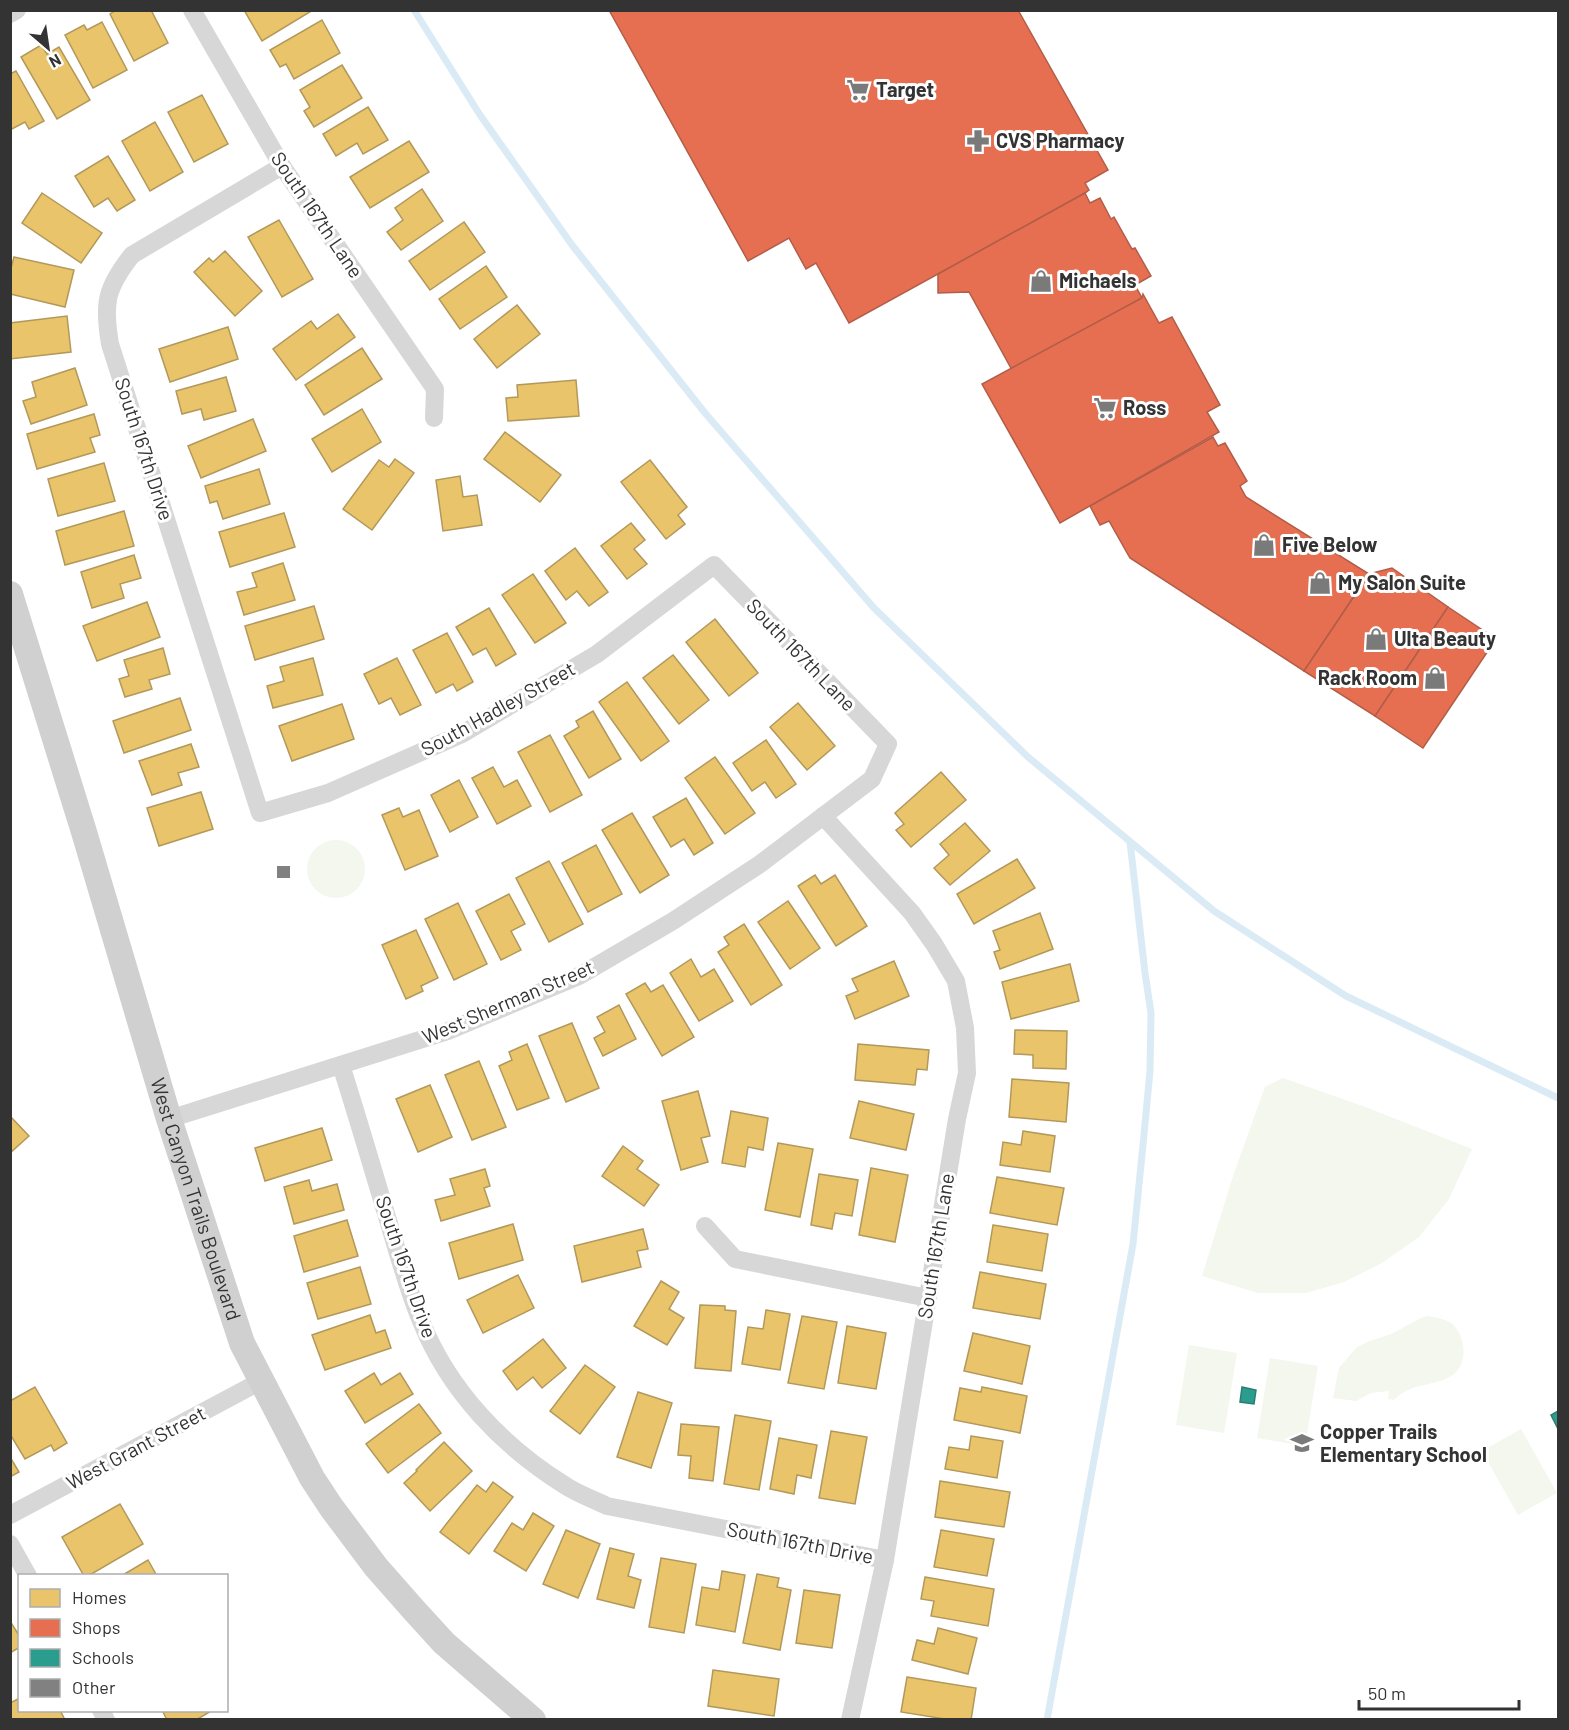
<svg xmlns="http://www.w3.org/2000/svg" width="1569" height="1730" font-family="Barlow,sans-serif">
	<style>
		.green { fill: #f3f7ee }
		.homes { fill: #e9c46a; stroke: #b2985a; stroke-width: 1.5 }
		.shops { fill: #e76f51; stroke: #b15d48; stroke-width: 1.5 }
		.schools { fill: #2a9d8f; stroke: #2d7d73; stroke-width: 1.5 }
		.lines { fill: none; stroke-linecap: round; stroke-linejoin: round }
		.stream { stroke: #dbebf5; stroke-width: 7 }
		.building { fill: #818181 }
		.street { stroke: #d7d7d7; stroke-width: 18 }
		.secondary { stroke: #d0d0d0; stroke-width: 26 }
		.labels { text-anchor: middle; stroke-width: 6; stroke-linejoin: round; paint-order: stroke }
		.poi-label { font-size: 20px; font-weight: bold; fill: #333; stroke: #fff; text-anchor: start }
		.street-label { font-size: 20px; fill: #333; stroke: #fff }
	</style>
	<rect width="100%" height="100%" fill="#fff"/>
	<g class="green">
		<circle cx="336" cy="869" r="29"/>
		<polygon points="1283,1078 1368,1108 1472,1149 1449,1199 1419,1237 1382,1263 1344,1282 1306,1293 1258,1293 1202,1276 1234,1173 1265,1087"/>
		<path d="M1428 1316C1436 1317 1444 1319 1451 1323 1465 1334 1469 1362 1454 1374 1435 1388 1412 1381 1394 1400L1388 1399 1389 1391 1371 1393 1356 1401 1333 1398 1339 1368 1356 1348 1367 1342 1391 1334 1421 1318Z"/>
		<polygon points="1189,1345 1237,1353 1224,1433 1176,1425"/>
		<polygon points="1270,1358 1318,1366 1305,1446 1257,1438"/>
		<polygon points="1521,1429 1557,1493 1518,1515 1482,1451"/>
	</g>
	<g class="homes">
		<polygon points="116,10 151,10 168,43 134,61 110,14"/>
		<polygon points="244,10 313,10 262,41"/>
		<polygon points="322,20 340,53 294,79 286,64 280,67 270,50"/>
		<polygon points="102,22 127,70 93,88 65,35 84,25 87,30"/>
		<polygon points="41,45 47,54 59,47 90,100 57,119 21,57"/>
		<polygon points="342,65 362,98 314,127 304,111 310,107 300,90"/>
		<polygon points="16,71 44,121 29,129 25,122 10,130 10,74"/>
		<polygon points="202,95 228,144 194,162 168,112"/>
		<polygon points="368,107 388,140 363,154 357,143 336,156 323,134"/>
		<polygon points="155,122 183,172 150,191 122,141"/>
		<polygon points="409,141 429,172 370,208 350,177"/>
		<polygon points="108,156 135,200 117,211 108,198 94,207 75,176"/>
		<polygon points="422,189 443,221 401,250 387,232 403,220 395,208"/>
		<polygon points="42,193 102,233 81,263 22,223"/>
		<polygon points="279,220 313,279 282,297 248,237"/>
		<polygon points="464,222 485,252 430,290 409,261"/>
		<polygon points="225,251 262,291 235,316 194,272 209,258 213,262"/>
		<polygon points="14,257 74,270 65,307 10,294 10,272"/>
		<polygon points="486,266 507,297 460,329 439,299"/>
		<polygon points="517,305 540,334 497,368 474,339"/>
		<polygon points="338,314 355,337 296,380 273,349 311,321 317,329"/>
		<polygon points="67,316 71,352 10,359 10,323"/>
		<polygon points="228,327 238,359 170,382 159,349"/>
		<polygon points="362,348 382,379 324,415 305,385"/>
		<polygon points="75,368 87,405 31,424 23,401 36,397 32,382"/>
		<polygon points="226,377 236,411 204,420 201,409 182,414 176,391"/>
		<polygon points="576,380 579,416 508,421 506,398 518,397 517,385"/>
		<polygon points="362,409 381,442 332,472 312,439"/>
		<polygon points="94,414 100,435 90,438 95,452 37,469 27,434"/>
		<polygon points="253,419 266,451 201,478 188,446"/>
		<polygon points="505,432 561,475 540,502 484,459"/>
		<polygon points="395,459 414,473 372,530 343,509 379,460 389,467"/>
		<polygon points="650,460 687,507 678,515 685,524 666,539 621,482"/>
		<polygon points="104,463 115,501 58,516 48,479"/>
		<polygon points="259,469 270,504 223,519 217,501 210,503 205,486"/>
		<polygon points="460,476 463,497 477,495 482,525 443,531 436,480"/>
		<polygon points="124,511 134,546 65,565 56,531"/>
		<polygon points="284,513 295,547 230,567 219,532"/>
		<polygon points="631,523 645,540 634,549 647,564 627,579 601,546"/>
		<polygon points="575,548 608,592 589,606 577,591 566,600 545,571"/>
		<polygon points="134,555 141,578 120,584 124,598 92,608 81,572"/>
		<polygon points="283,563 295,600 244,615 237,592 257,587 252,573"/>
		<polygon points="533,574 566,623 535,643 502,595"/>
		<polygon points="147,602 160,637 97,661 83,626"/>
		<polygon points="314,606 324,639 255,660 245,626"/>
		<polygon points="489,608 516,654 496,666 486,648 473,655 456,627"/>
		<polygon points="715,619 758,673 729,696 686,642"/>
		<polygon points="447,633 473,682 457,691 453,684 436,693 413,650"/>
		<polygon points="163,648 170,674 149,680 152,689 125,697 119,679 129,676 124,660"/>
		<polygon points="673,655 709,700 679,724 643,678"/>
		<polygon points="313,658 323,695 273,708 267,686 284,681 280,667"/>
		<polygon points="397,658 421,705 400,715 391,698 379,704 364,674"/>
		<polygon points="627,682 669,741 641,761 599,702"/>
		<polygon points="180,698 191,730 124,753 113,721"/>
		<polygon points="798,703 835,746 807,770 770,727"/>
		<polygon points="342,704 354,739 292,761 279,726"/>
		<polygon points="593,711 621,759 589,778 564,736 579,727 576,721"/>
		<polygon points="550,735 582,795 550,812 518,752"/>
		<polygon points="766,740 796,784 776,798 765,782 752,791 733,763"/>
		<polygon points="191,744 199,767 178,773 182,785 152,795 139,761"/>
		<polygon points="715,757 755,813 725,834 685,778"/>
		<polygon points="493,767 504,787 517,780 531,806 497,824 472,778"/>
		<polygon points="941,772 966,800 911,847 896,830 904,824 895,813"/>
		<polygon points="459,780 478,817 450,832 431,795"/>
		<polygon points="201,792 213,829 159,846 147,808"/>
		<polygon points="686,798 713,843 694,855 684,839 671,847 653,817"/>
		<polygon points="399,808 403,817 419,810 438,856 405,870 382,815"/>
		<polygon points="632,813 669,875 640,893 602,830"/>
		<polygon points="965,823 990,851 950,885 934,868 949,855 940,844"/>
		<polygon points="596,845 622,894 588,912 562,863"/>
		<polygon points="1017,859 1035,888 974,924 957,894"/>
		<polygon points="549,861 583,924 549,942 516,878"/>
		<polygon points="815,875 821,884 835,875 867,926 836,946 798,886"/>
		<polygon points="509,894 525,924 511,931 521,950 501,960 476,911"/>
		<polygon points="788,901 820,948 790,969 758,922"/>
		<polygon points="458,903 487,964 454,980 425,919"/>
		<polygon points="1040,913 1053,949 1000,969 994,952 1000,950 993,931"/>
		<polygon points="744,924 782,985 751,1005 718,952 729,945 724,937"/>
		<polygon points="416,930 438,978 421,986 423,991 406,999 382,945"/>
		<polygon points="691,959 701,977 714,969 733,1001 699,1021 670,973"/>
		<polygon points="894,961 909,996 855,1019 846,996 858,991 852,979"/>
		<polygon points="1070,964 1079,1001 1011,1019 1002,982"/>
		<polygon points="645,983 651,992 663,985 694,1037 662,1056 626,994"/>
		<polygon points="619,1005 636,1039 603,1056 594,1038 605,1032 597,1017"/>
		<polygon points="572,1023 599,1088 566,1102 539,1036"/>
		<polygon points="1015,1030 1067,1031 1066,1069 1033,1068 1033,1055 1014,1054"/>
		<polygon points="527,1044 549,1098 517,1110 499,1066 512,1060 509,1052"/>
		<polygon points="858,1044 929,1050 927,1070 917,1069 915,1085 855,1080"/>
		<polygon points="479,1061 506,1127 472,1140 445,1075"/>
		<polygon points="1012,1079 1069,1083 1066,1122 1009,1117"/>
		<polygon points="430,1085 452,1137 418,1152 396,1099"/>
		<polygon points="698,1091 710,1136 701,1138 708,1162 681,1170 662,1101"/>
		<polygon points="859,1101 914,1114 906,1150 850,1138"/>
		<polygon points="731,1111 768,1118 763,1150 748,1147 745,1167 722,1163"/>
		<polygon points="10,1116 29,1136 10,1153"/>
		<polygon points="322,1128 332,1160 265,1181 255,1148"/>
		<polygon points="1023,1131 1055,1136 1050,1172 1000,1165 1003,1142 1021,1145"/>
		<polygon points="778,1143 813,1149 800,1217 765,1210"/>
		<polygon points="623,1146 643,1161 637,1169 659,1185 644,1206 602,1176"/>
		<polygon points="871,1168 908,1175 895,1242 859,1235"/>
		<polygon points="485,1169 490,1186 484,1188 490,1206 441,1221 435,1200 455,1195 450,1179"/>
		<polygon points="819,1174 858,1180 852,1216 835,1213 832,1229 811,1225"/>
		<polygon points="997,1177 1064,1188 1057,1225 990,1213"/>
		<polygon points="309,1180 312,1191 337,1184 344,1210 294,1224 284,1187"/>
		<polygon points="347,1220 358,1256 304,1272 294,1236"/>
		<polygon points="513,1224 523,1260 459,1279 449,1243"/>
		<polygon points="993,1225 1048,1234 1042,1271 987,1262"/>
		<polygon points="643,1229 648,1249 637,1251 641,1267 582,1282 574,1246"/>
		<polygon points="360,1267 371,1304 318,1319 307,1283"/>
		<polygon points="980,1272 1046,1284 1040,1319 973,1308"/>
		<polygon points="518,1275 534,1308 483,1333 467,1300"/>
		<polygon points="661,1281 679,1292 669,1309 684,1318 667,1345 634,1326"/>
		<polygon points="700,1305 725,1306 725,1310 736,1311 731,1371 695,1368"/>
		<polygon points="766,1310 790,1314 780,1370 742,1364 748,1327 763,1329"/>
		<polygon points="370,1315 376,1333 385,1330 391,1348 325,1370 312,1335"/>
		<polygon points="802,1316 837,1322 824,1389 788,1383"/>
		<polygon points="847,1326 886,1333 876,1389 838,1383"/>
		<polygon points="973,1333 1030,1346 1022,1384 964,1371"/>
		<polygon points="543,1339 566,1368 542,1388 533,1377 517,1390 503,1371"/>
		<polygon points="585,1365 615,1387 580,1434 550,1411"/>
		<polygon points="374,1373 381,1385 400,1373 413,1394 365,1423 345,1391"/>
		<polygon points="35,1387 67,1443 54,1451 51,1445 25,1459 10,1434 10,1401"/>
		<polygon points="982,1387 1027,1396 1020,1433 954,1420 960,1388 981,1392"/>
		<polygon points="638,1392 672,1403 651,1468 617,1457"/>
		<polygon points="419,1404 441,1433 388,1473 366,1444"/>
		<polygon points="735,1415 771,1421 759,1490 724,1484"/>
		<polygon points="681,1424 719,1427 713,1481 689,1478 691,1456 678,1455"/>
		<polygon points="831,1431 867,1437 855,1504 819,1498"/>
		<polygon points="971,1436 1003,1441 997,1478 945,1469 949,1447 969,1450"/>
		<polygon points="779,1438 817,1445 811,1478 797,1475 794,1494 770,1489"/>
		<polygon points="444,1442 472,1471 430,1511 404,1483 417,1471 416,1470"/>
		<polygon points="10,1457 19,1472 10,1477"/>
		<polygon points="940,1481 1010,1492 1004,1527 935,1517"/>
		<polygon points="493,1482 513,1497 469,1554 440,1532 477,1485 486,1492"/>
		<polygon points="120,1504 143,1544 88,1576 84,1576 62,1537"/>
		<polygon points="533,1513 554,1526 526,1571 494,1551 512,1523 523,1530"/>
		<polygon points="566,1530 600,1544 578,1598 543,1584"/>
		<polygon points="941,1530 994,1539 987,1576 934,1567"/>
		<polygon points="610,1548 634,1554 628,1576 641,1580 634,1608 597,1599"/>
		<polygon points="661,1558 696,1564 684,1633 649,1627"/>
		<polygon points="148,1560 157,1576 121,1576"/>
		<polygon points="722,1571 745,1575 735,1632 696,1625 702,1587 719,1590"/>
		<polygon points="757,1574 779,1578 777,1587 791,1590 780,1650 743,1643"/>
		<polygon points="925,1577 994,1589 988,1626 931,1616 934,1601 921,1599"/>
		<polygon points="804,1590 840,1595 832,1648 796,1643"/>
		<polygon points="10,1621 20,1637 20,1647 10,1653"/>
		<polygon points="938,1628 977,1638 968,1674 912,1660 917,1640 934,1644"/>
		<polygon points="713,1670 779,1679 774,1716 708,1706"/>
		<polygon points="907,1677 976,1688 971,1720 951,1720 901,1712"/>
		<polygon points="20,1698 20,1710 60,1710 65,1720 10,1720 10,1703"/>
		<polygon points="162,1710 213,1710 196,1720 167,1720"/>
	</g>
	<g class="shops">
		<polygon points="609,10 1018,10 1108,170 1085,183 1089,190 1085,193 849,323 816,263 806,269 789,238 748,261"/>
		<polygon points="1085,193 1090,203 1100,198 1111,219 1114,217 1132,249 1135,248 1151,276 1135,285 1142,298 1012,370 969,292 938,293 938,274"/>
		<polygon points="1143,294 1159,323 1172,317 1220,405 1207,412 1219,432 1060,523 982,384 1142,298"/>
		<polygon points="1213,437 1218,446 1225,443 1247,481 1240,486 1246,497 1369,574 1304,671 1130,558 1109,521 1100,525 1090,506"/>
		<polygon points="1392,568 1448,607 1375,716 1304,671 1369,574"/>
		<polygon points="1448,607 1496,639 1423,748 1375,716"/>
	</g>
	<g class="schools">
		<polygon points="1242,1387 1256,1390 1254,1404 1240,1402"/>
		<polygon points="1558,1411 1558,1429 1551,1415"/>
	</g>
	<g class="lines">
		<g class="stream">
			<polyline points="414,10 480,115 572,245 705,413 874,608 1028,757 1214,911 1346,996 1558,1098"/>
			<polyline points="1047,1720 1133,1244 1143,1145 1150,1071 1151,1013 1145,973 1130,842"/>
		</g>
	</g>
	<rect class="building" x="277" y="866" width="13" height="12"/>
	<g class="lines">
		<g class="street">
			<polyline points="192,10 282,166 435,389 434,418"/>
			<polyline points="10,14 17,10"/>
			<polyline points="823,816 912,913 934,944 956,981 965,1028 967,1073 957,1119 885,1560 850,1720"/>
			<path d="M341 1065C357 1116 372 1166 387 1217 398 1252 407 1288 421 1321 449 1391 503 1447 566 1486 578 1494 593 1499 607 1506L885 1560"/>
			<path d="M169 1119 448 1031 579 976 673 921 760 864 872 779 888 744 714 565 597 654 462 734 328 793 260 813 110 344C103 303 106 288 132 255L282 166"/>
			<polyline points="705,1226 735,1259 928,1298"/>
			<polyline points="10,1515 261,1381"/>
			<polyline points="10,1544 28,1576"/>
			<polyline points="101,1710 106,1720"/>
		</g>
		<path class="secondary" id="s1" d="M10 594 84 832 169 1119 242 1343 312 1478 331 1507 376 1567 413 1609 444 1643 533 1720"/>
	</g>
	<defs>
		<g id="supermarket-bare" transform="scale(1.8)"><path d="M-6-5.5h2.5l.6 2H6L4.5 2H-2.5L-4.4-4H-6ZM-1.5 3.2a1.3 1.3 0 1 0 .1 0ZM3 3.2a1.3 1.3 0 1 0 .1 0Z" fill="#7a7a7a" stroke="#fff" stroke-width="2.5" paint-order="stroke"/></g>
		<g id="pharmacy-bare" transform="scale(1.8)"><path d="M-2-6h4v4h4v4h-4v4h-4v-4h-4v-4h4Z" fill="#7a7a7a" stroke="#fff" stroke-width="2.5" paint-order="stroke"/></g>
		<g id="shop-bare" transform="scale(1.8)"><path d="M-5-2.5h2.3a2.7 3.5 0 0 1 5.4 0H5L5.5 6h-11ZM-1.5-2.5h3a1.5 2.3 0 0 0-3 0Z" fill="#7a7a7a" stroke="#fff" stroke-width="2.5" paint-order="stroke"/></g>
		<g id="school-bare" transform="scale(1.8)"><path d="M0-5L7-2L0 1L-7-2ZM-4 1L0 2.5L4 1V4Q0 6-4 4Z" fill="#7a7a7a" stroke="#fff" stroke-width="2.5" paint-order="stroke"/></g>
	</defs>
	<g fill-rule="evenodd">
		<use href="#supermarket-bare" x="858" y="90"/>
		<use href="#pharmacy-bare" x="978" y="141"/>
		<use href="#shop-bare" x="1041" y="281"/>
		<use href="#supermarket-bare" x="1105" y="408"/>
		<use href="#shop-bare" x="1264" y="545"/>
		<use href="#shop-bare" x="1320" y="583"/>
		<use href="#shop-bare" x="1376" y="639"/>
		<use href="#shop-bare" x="1435" y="678"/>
		<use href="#school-bare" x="1302" y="1443"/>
	</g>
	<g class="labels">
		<g class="poi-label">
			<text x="876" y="97">Target</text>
			<text x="996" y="148">CVS Pharmacy</text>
			<text x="1059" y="288">Michaels</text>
			<text x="1123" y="415">Ross</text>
			<text x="1282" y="552">Five Below</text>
			<text x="1338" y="590">My Salon Suite</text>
			<text x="1394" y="646">Ulta Beauty</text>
			<text x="1417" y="685" text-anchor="end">Rack Room</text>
			<text x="1320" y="1439">Copper Trails<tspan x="1320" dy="23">Elementary School</tspan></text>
		</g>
		<g class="street-label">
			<text transform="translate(317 215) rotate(56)" y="7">South 167th Lane</text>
			<text transform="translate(144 449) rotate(72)" y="7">South 167th Drive</text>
			<text transform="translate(801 655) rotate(46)" y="7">South 167th Lane</text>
			<text transform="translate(498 709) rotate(-29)" y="7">South Hadley Street</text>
			<text transform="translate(508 1002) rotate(-23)" y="7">West Sherman Street</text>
			<text dy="7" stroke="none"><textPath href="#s1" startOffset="633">West Canyon Trails Boulevard</textPath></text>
			<text transform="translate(936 1246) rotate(-81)" y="7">South 167th Lane</text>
			<text transform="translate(406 1267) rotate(71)" y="7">South 167th Drive</text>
			<text transform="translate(136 1448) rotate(-28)" y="7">West Grant Street</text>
			<text transform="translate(800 1543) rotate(11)" y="7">South 167th Drive</text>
		</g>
	</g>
	<rect width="1569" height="1730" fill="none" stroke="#333333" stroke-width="24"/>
	<rect x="18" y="1574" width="210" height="138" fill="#ffffff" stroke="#adadad" stroke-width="1.5"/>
	<rect x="30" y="1589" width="30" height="18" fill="#e9c46a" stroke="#adadad" stroke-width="1.5"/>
	<text x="72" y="1604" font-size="18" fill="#333333">Homes</text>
	<rect x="30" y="1619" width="30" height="18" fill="#e76f51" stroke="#adadad" stroke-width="1.5"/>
	<text x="72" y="1634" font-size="18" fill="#333333">Shops</text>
	<rect x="30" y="1649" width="30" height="18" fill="#2a9d8f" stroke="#adadad" stroke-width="1.5"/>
	<text x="72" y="1664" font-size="18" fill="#333333">Schools</text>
	<rect x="30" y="1679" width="30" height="18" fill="#818181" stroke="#adadad" stroke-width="1.5"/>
	<text x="72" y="1694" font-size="18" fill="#333333">Other</text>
	<g transform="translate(48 48) rotate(151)" stroke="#ffffff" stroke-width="4.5" paint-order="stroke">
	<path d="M0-4.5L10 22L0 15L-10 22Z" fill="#333333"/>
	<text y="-9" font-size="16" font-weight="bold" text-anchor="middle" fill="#333333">N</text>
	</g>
	<path d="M1359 1700v9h160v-9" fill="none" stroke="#333333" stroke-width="3"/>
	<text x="1368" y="1700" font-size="18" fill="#333333" stroke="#ffffff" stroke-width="4.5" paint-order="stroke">50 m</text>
</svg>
